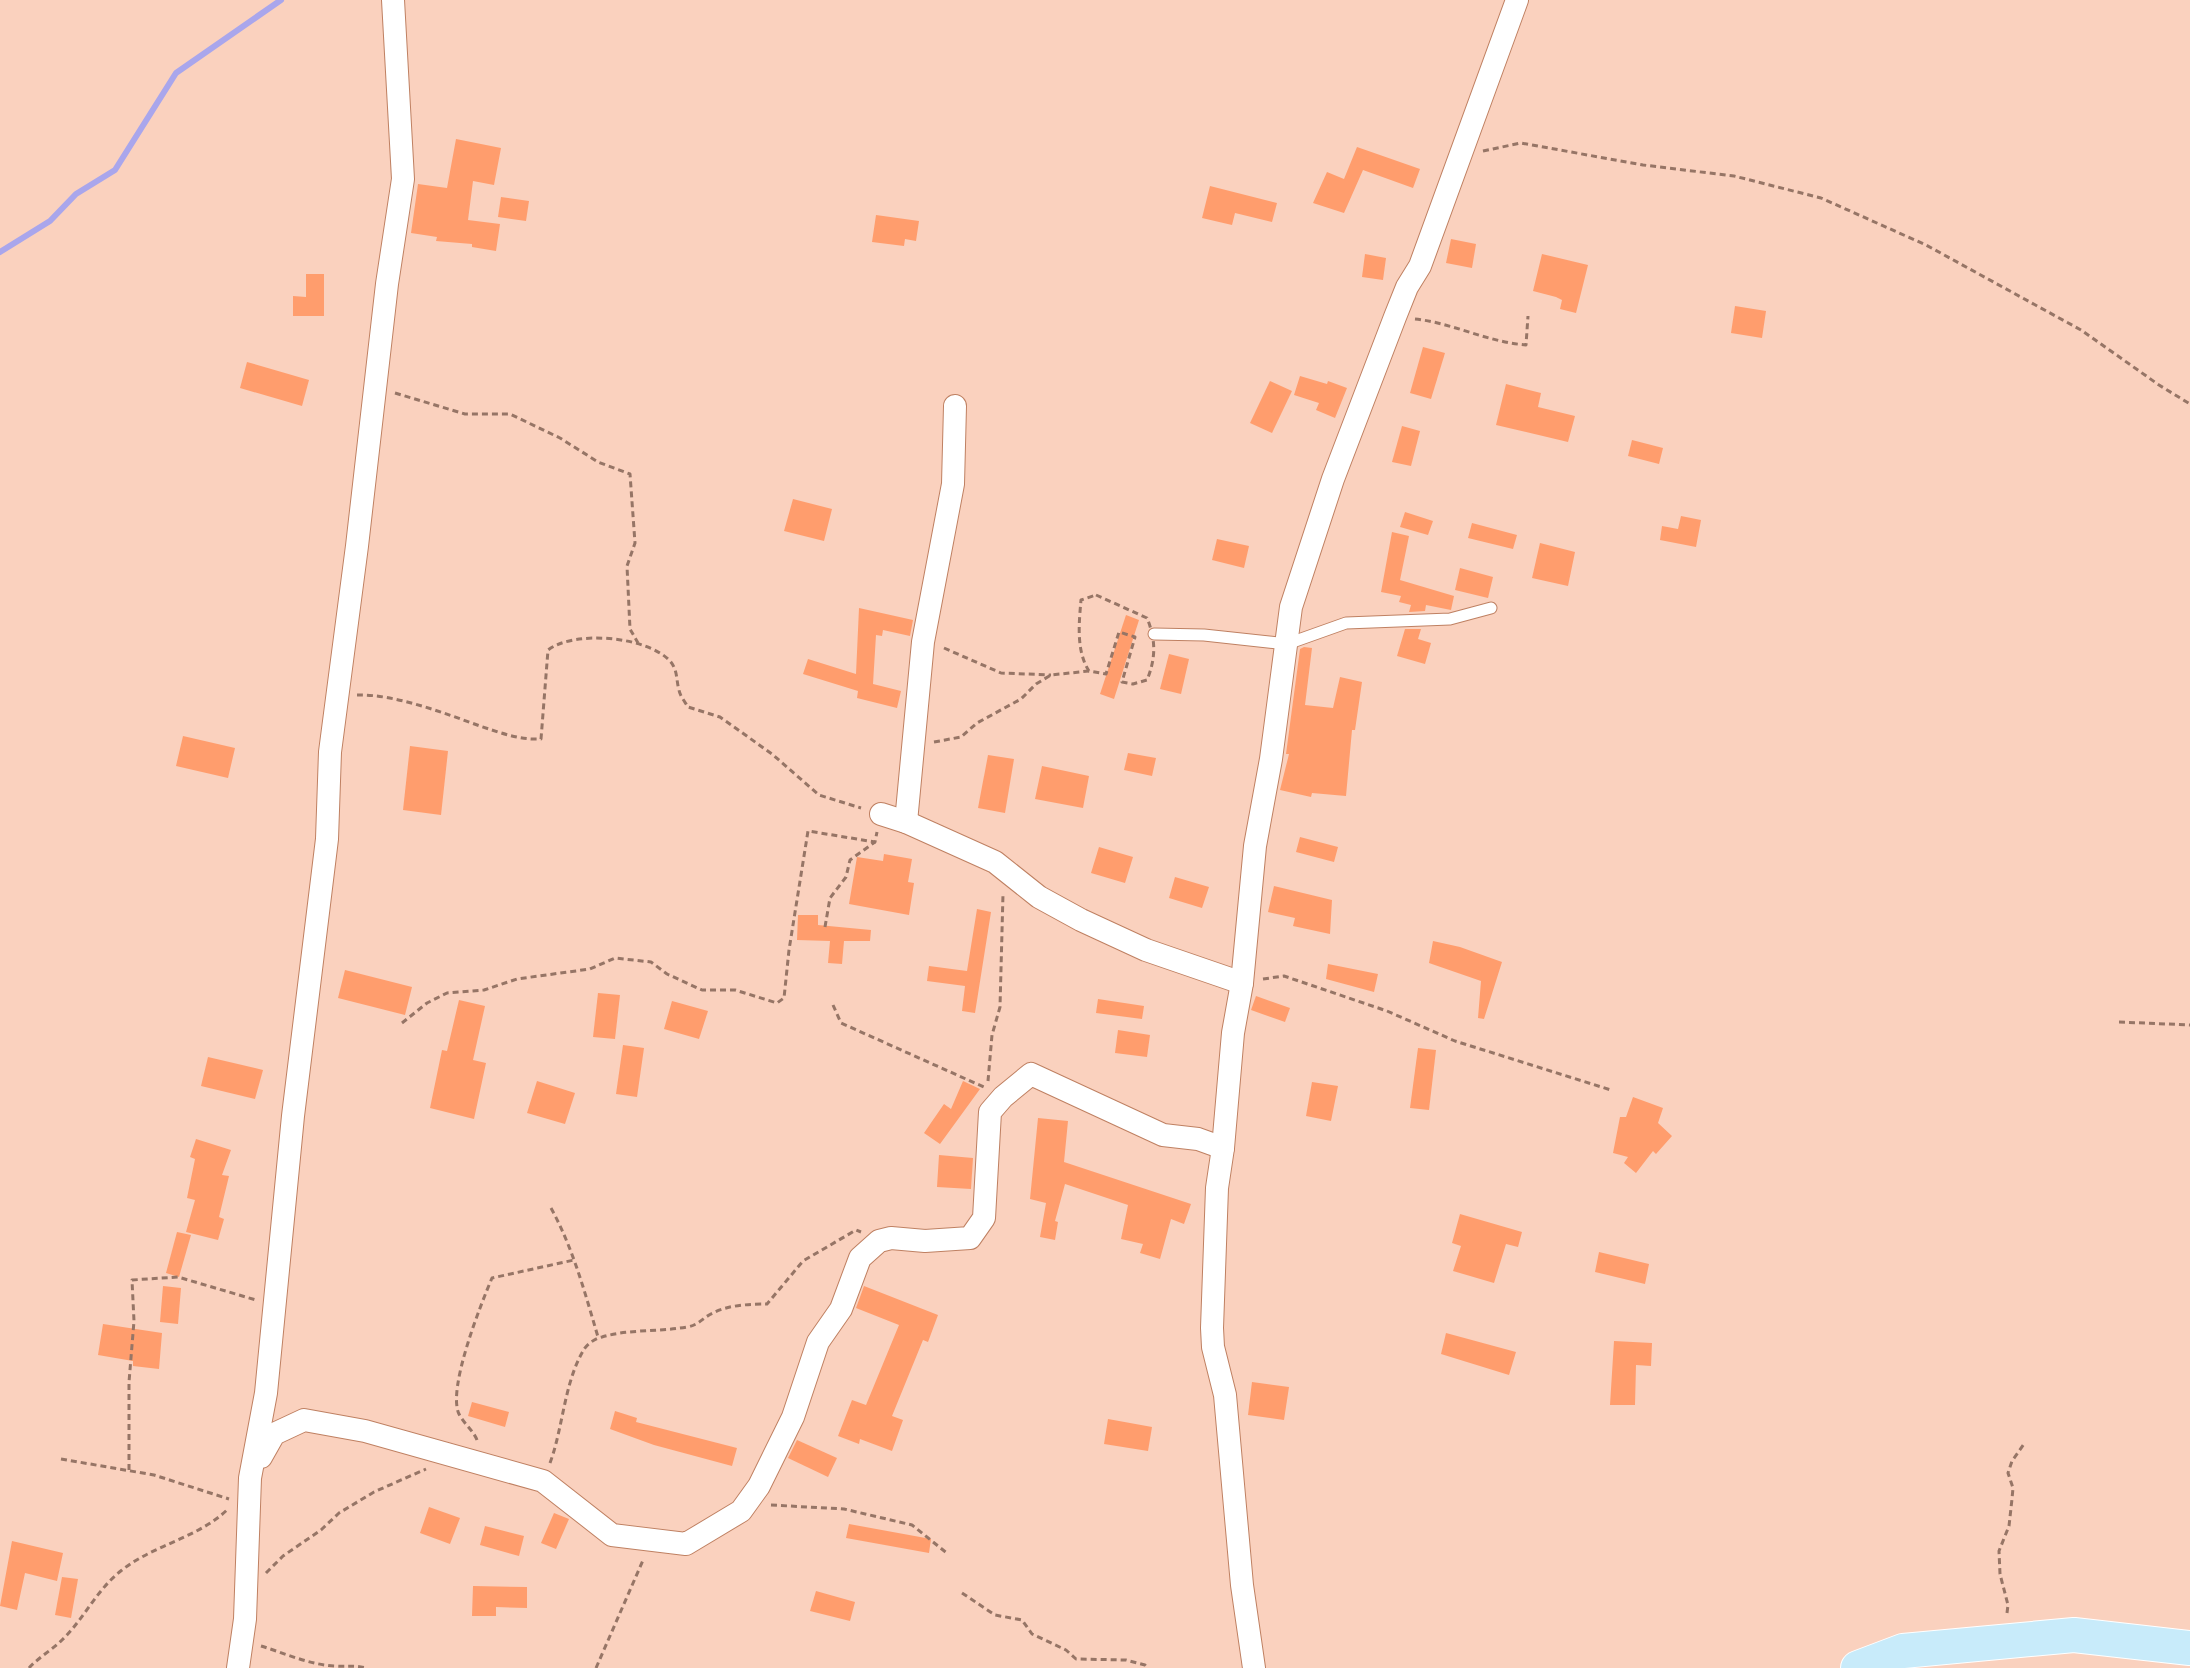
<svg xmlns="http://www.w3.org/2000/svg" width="2190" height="1668" font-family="'Fira Sans Condensed',sans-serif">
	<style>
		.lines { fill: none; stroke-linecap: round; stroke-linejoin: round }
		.stream { stroke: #a9a6ec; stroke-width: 6 }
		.building { fill: #ff9d6d }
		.service-casing { stroke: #bf8062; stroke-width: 13 }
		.minor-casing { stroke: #bf8062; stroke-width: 24 }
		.primary-casing { stroke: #fff; stroke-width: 36 }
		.path { stroke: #967566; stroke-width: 3; stroke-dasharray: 6 4; stroke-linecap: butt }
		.service { stroke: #fff; stroke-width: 11 }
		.minor { stroke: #fff; stroke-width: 22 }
		.primary { stroke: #c8ebfa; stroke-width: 34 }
	</style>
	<rect width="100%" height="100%" fill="#fad1be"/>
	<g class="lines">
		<polyline class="stream" points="0,252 50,221 76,194 115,170 176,73 281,0"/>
	</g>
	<g class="building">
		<polygon points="456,139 501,148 494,185 473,181 468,220 500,224 496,251 472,247 472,244 436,241 437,237 411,233 418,184 447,188"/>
		<polygon points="1357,147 1420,169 1413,188 1363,170 1344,213 1313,203 1327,172 1344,179"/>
		<polygon points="1210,186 1277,203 1272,222 1235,213 1232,225 1202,218"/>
		<polygon points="501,197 529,201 526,221 498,217"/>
		<polygon points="876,215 919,221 916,241 905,239 904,246 872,242"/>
		<polygon points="1451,239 1476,244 1472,268 1446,263"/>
		<polygon points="1365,254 1386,258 1383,280 1362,277"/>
		<polygon points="1542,254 1588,265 1576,313 1560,309 1562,300 1556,297 1533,291"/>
		<polygon points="306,274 324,274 324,316 293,316 293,296 306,297"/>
		<polygon points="1735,306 1766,311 1762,338 1731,333"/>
		<polygon points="1423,347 1445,353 1431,399 1410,393"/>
		<polygon points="247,362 309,380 302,406 240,388"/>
		<polygon points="1300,376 1327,384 1328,381 1347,388 1335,418 1316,410 1319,403 1294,395"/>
		<polygon points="1270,381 1292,391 1272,433 1250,423"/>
		<polygon points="1506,384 1541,393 1538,407 1575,416 1568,442 1496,425"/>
		<polygon points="1402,426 1420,431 1411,466 1392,462"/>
		<polygon points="1632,440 1663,448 1659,464 1628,456"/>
		<polygon points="793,499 832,509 824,541 784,531"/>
		<polygon points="1405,512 1433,521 1428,535 1400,527"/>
		<polygon points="1681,516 1701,520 1696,547 1660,540 1662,526 1678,529"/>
		<polygon points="1472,523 1517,535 1513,549 1468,538"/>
		<polygon points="1392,532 1409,536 1400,580 1454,596 1451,610 1426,605 1425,611 1409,612 1411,605 1399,602 1401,596 1381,592"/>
		<polygon points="1217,539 1249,546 1244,568 1212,560"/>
		<polygon points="1540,543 1575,552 1568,586 1532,578"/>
		<polygon points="1460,568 1493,577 1488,598 1455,590"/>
		<polygon points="859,608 913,620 910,636 883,630 882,636 876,635 873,684 901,691 897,708 857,698 858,691 803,674 808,659 856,674"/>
		<polygon points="1126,615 1139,620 1114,699 1100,694"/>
		<polygon points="1405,629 1421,629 1418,639 1431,643 1425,664 1397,656"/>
		<polygon points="1304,647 1312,648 1305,705 1333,708 1340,677 1362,682 1355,730 1352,730 1346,796 1312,793 1311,797 1280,790 1289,754 1286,754 1300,649"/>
		<polygon points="1169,654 1189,659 1181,694 1160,689"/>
		<polygon points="183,736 235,748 228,778 176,766"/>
		<polygon points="410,746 448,751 441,815 403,810"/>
		<polygon points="1128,753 1156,758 1152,776 1124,770"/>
		<polygon points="988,755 1014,759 1005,813 978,808"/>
		<polygon points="1042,766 1089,776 1083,808 1035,799"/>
		<polygon points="1300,837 1338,847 1334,862 1296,852"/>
		<polygon points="1099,847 1133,857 1125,883 1091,873"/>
		<polygon points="884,854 912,859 908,882 914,883 909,915 849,904 857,857 883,861"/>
		<polygon points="1175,877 1209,887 1202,908 1169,898"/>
		<polygon points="1274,886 1332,900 1330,934 1293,926 1295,918 1268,912"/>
		<polygon points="977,909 991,912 975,1013 962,1011 965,986 927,981 929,966 967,971"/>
		<polygon points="798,915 818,915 818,925 871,930 870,941 844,941 842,964 828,963 830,941 797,940"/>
		<polygon points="1433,941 1460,947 1502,962 1484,1019 1478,1018 1481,981 1429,963"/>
		<polygon points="1328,964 1378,974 1374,992 1326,979"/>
		<polygon points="345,970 412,987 405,1015 338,998"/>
		<polygon points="598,993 620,995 615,1039 593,1037"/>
		<polygon points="1256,996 1290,1008 1285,1022 1251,1010"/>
		<polygon points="1098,999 1144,1006 1142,1019 1096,1013"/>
		<polygon points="459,1000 485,1006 473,1060 486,1063 474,1119 430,1108 442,1050 447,1051"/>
		<polygon points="672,1001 708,1011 699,1039 664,1029"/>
		<polygon points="1118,1030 1150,1035 1147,1057 1115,1053"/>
		<polygon points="623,1045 644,1048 637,1097 616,1094"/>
		<polygon points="1418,1048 1436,1050 1429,1110 1410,1108"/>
		<polygon points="208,1057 263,1070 255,1099 201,1086"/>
		<polygon points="537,1081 575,1093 565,1124 527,1113"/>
		<polygon points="963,1081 980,1089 940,1144 924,1133 944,1104 951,1109"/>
		<polygon points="1312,1082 1338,1086 1331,1121 1306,1116"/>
		<polygon points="1633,1097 1663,1108 1658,1123 1672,1136 1656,1154 1653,1151 1636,1173 1624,1163 1628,1157 1613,1153 1620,1117 1626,1117"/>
		<polygon points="1038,1118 1068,1121 1064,1162 1191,1204 1184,1224 1171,1219 1160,1259 1140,1253 1143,1244 1121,1239 1128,1205 1065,1184 1055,1221 1058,1222 1055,1240 1040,1237 1046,1203 1030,1199"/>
		<polygon points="196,1139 231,1150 222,1175 229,1176 219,1217 224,1219 218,1240 186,1232 195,1200 187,1198 195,1159 190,1157"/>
		<polygon points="939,1155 973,1158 971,1189 937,1187"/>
		<polygon points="1460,1214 1522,1232 1518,1247 1506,1244 1494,1283 1453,1271 1461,1246 1452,1243"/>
		<polygon points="177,1232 191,1235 179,1277 166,1273"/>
		<polygon points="1599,1252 1649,1264 1645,1284 1595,1272"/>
		<polygon points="163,1286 181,1288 178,1324 160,1322"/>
		<polygon points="864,1286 938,1315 928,1342 923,1340 892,1416 903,1420 892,1451 860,1439 859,1444 838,1436 852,1400 866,1405 899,1325 856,1308"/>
		<polygon points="103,1324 162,1333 159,1369 133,1366 133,1361 98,1355"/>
		<polygon points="1446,1333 1516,1352 1509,1375 1441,1354"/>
		<polygon points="1614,1341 1652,1343 1651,1366 1636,1365 1635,1405 1610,1405"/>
		<polygon points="1252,1382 1289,1387 1284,1420 1248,1415"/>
		<polygon points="472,1402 509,1412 505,1427 468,1416"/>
		<polygon points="615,1411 637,1418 636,1422 737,1448 732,1466 654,1445 610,1429"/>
		<polygon points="1108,1419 1152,1427 1148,1451 1104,1444"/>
		<polygon points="797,1440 837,1458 828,1477 788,1458"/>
		<polygon points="429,1507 460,1518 450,1544 420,1533"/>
		<polygon points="554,1513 569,1519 556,1549 541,1543"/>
		<polygon points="849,1524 931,1539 929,1553 846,1538"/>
		<polygon points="485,1526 524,1536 519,1556 480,1545"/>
		<polygon points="12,1541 63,1553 57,1581 25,1573 17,1610 0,1606"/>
		<polygon points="62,1577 78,1579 71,1618 55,1615"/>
		<polygon points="473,1586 527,1587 527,1608 496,1607 496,1616 472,1616"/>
		<polygon points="816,1591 855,1602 850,1621 810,1611"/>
	</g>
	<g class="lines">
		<g class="service-casing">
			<polyline id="service" points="1154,634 1204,635 1287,644 1346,623 1450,619 1491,608"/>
		</g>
		<g class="minor-casing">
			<g id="minor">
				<polyline points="881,814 906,822 995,862 1039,897 1081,920 1146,950 1242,983"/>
				<polyline points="906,822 923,642 953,484 955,406"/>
				<polyline points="261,1457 274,1434 304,1420 365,1431 543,1481 612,1535 686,1544 741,1511 759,1486 793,1417 818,1342 841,1309 860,1258 879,1241 891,1238 925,1241 970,1238 984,1218 990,1112 1003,1097 1031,1074 1163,1135 1198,1139 1223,1148"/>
				<polyline points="238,1668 245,1619 250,1478 266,1393 293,1116 327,839 330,752 357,546 387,284 403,179 393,0"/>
				<polyline points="1254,1668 1242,1585 1225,1395 1213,1347 1212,1328 1217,1188 1223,1148 1233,1033 1242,983 1255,846 1271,759 1291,607 1333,479 1395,317 1407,287 1420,266 1517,0"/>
			</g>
		</g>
		<g class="primary-casing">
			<polyline id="primary" points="1858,1668 1903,1651 2074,1635 2190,1648"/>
		</g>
		<g class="path">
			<polyline points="1483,151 1521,143 1643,165 1734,176 1821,198 1926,245 2081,330 2159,385 2190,404"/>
			<path d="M1415 319C1453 323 1487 342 1526 345L1528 316"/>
			<polyline points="395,393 465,414 510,414 560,438 598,462 630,474 635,543 627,566 630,629 638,643"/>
			<path d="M1096 595 1147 618C1156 640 1156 658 1147 680L1133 684 1122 682 1135 637 1119 632 1106 674 1089 671C1076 651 1079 623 1081 600Z"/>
			<polyline points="944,648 1001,673 1051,675"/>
			<path d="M357 695C395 694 444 713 480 726 501 733 519 740 541 739L548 650C574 630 647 636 670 661 678 670 676 680 679 690 680 696 685 702 688 707L720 717 772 754 819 795 861 808"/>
			<polyline points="934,742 961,737 977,723 1021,699 1036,684 1051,675 1089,671"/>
			<polyline points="825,927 830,898 846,877 850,860 875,842"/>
			<polyline points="1263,979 1284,976 1387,1011 1455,1041 1611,1090"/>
			<polyline points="833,1005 841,1023 986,1088"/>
			<polyline points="2119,1022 2190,1025"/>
			<polyline points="402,1023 427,1003 447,993 484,990 517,979 590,969 615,958 651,962 667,974 702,990 735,990 777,1003 784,998 789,950 808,831 875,842 877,832"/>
			<polyline points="988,1081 992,1035 1000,1007 1003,894"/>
			<path d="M551 1208C573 1248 585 1293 598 1337"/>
			<path d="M477 1440C473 1430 464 1424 459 1414 447 1389 481 1304 492 1278L574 1260"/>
			<polyline points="61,1459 154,1475 229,1499"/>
			<path d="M550 1463C563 1428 564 1384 583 1351 586 1345 595 1338 602 1337 629 1329 658 1332 687 1327 699 1325 702 1318 713 1313 727 1305 751 1304 767 1304L803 1261 856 1230 861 1232"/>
			<polyline points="129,1470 129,1382 134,1321 132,1280 178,1277 256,1300"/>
			<polyline points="771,1505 844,1509 912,1525 948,1554"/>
			<polyline points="266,1573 283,1556 321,1530 339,1513 374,1492 426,1469"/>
			<polyline points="962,1593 995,1615 1022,1620 1032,1634 1066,1650 1076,1659 1126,1660 1145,1665 1148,1668"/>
			<polyline points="2007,1613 2008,1605 2000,1574 1999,1551 2009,1526 2012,1499 2013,1488 2008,1473 2012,1461 2024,1444"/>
			<path d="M261 1646C284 1653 310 1665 335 1666 346 1667 354 1665 366 1668"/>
			<path d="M29 1668C39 1657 52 1650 62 1640 84 1619 97 1589 122 1570 155 1544 199 1538 229 1508"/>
			<polyline points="596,1668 644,1558"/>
		</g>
		<use href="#service" class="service"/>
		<use href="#minor" class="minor"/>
		<use href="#primary" class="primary"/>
	</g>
</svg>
